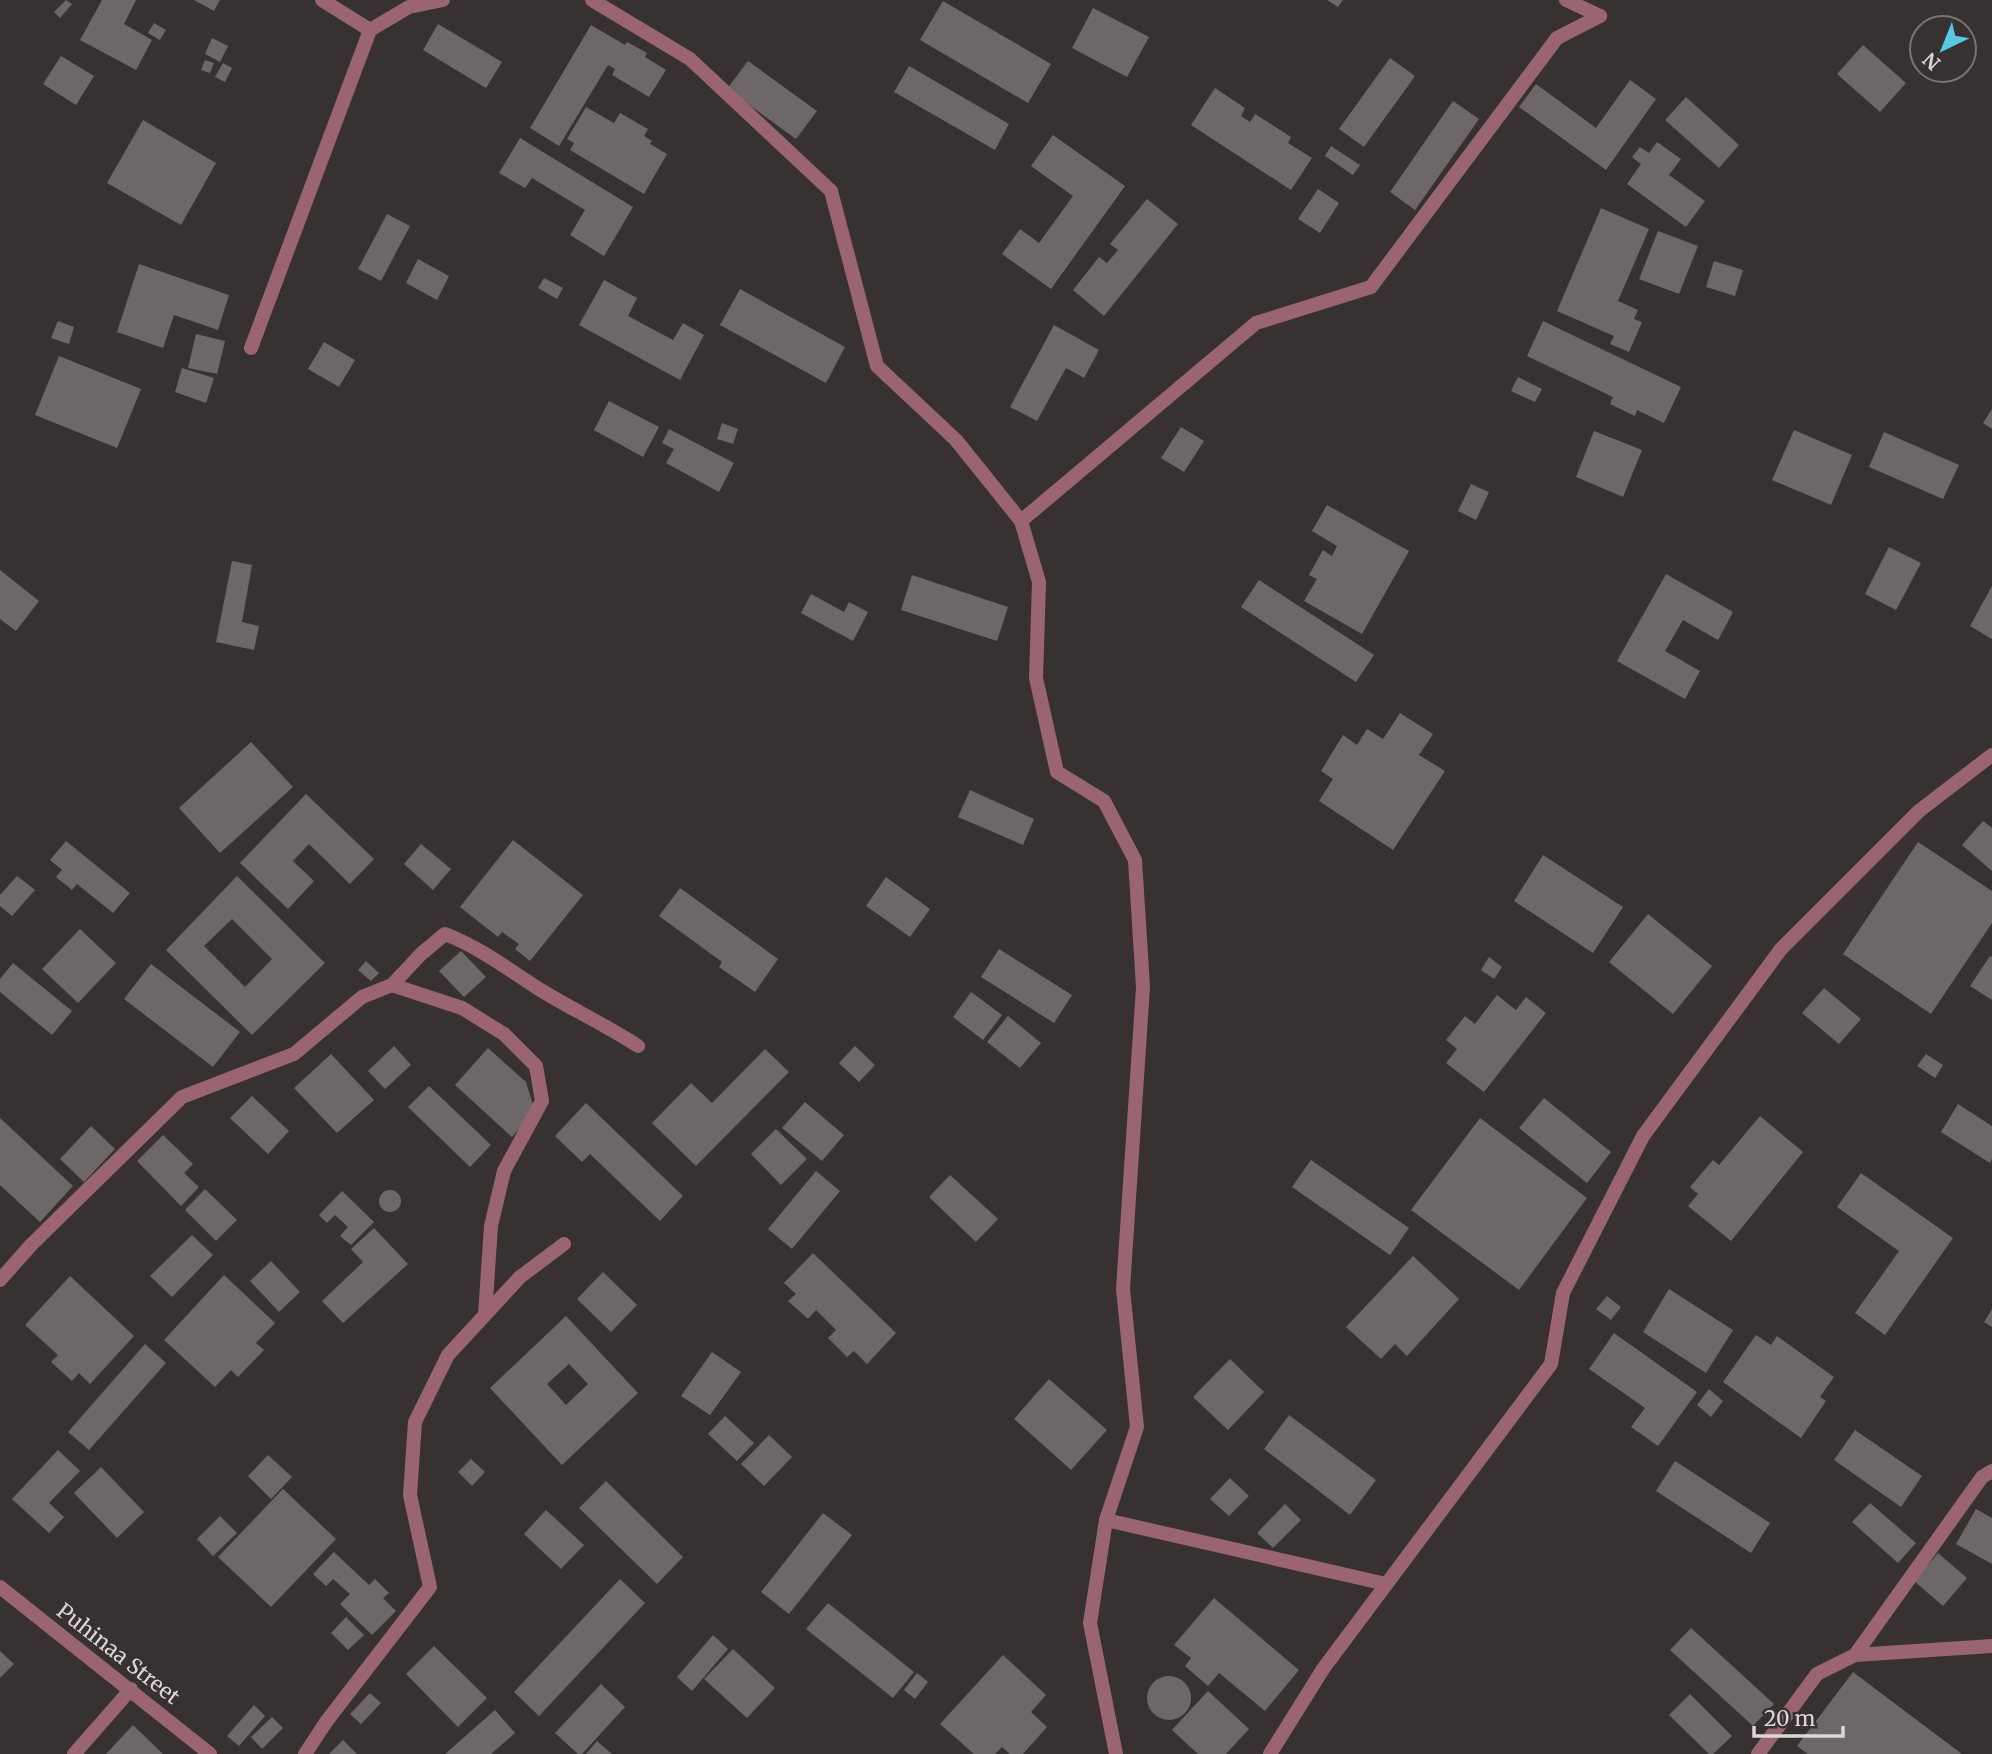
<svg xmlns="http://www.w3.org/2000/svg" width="1992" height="1754" font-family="Merriweather,serif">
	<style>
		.building { fill: #6e6768; fill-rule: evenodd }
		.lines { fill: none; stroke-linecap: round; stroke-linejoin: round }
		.minor { stroke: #9a6571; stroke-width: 14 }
		.labels { text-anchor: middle; stroke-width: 5; stroke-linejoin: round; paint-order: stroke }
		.street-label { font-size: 21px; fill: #dbd7d8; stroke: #373132 }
	</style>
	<rect width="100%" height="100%" fill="#373132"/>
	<g class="building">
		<polygon points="66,0 72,4 60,18 54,12"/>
		<polygon points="102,0 136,0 124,24 152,40 136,70 80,40"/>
		<polygon points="194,0 220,0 214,11"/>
		<polygon points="1327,0 1343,0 1338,7"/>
		<polygon points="943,1 1051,64 1028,103 920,40"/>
		<polygon points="1093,8 1149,37 1127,77 1072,48"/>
		<polygon points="154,23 166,30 160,40 148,33"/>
		<polygon points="438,24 502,62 486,88 423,50"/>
		<polygon points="591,25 625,45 627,42 647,53 645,57 666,70 649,97 612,75 615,69 608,65 559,146 530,128"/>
		<polygon points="212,38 228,46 220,62 205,54"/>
		<polygon points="1863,45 1906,83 1880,112 1837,74"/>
		<polygon points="61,56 94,76 76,105 43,84"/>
		<polygon points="1390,58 1415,76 1364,147 1339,129"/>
		<polygon points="205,60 214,63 210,73 201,70"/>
		<polygon points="748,61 817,111 796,139 727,89"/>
		<polygon points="223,63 232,68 225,82 215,77"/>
		<polygon points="909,66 1009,124 995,150 894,92"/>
		<polygon points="1630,80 1656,99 1606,170 1519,107 1536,84 1596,128"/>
		<polygon points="1215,88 1245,108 1241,116 1250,122 1255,114 1291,137 1288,143 1312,158 1291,190 1191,125"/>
		<polygon points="1686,97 1739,145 1719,168 1665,120"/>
		<polygon points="1453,101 1479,119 1415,210 1390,192"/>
		<polygon points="586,107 614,123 620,113 648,129 644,136 652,141 650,144 667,154 644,194 570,150 574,143 567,139"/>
		<polygon points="143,120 216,163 181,225 107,183"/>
		<polygon points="1053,135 1125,186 1051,289 1002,254 1020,229 1039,243 1073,196 1031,166"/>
		<polygon points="520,138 633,207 604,256 570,235 585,210 532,178 525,188 499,173"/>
		<polygon points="1657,142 1681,159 1669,175 1705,201 1686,227 1627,184 1641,164 1632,157 1640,147 1649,153"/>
		<polygon points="1331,146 1360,165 1353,175 1325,156"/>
		<polygon points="1318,189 1339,203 1320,233 1298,219"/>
		<polygon points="1147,199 1178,224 1104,316 1073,290 1099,257 1107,263 1118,250 1110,244"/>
		<polygon points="1601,208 1649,229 1618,301 1638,310 1634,319 1642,322 1629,352 1610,344 1614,336 1557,311"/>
		<polygon points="387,214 410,226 381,281 358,269"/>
		<polygon points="1658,231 1698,246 1679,294 1639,279"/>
		<polygon points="418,259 449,276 437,300 406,283"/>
		<polygon points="1714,261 1743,270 1735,296 1706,287"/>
		<polygon points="139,264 229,295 218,330 174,315 163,348 117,332"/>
		<polygon points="544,278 563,288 557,299 538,288"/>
		<polygon points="604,280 637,298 628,316 673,340 683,323 704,335 680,380 579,325"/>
		<polygon points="740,289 845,347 826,383 720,325"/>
		<polygon points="58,321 74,327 69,344 51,338"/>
		<polygon points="1543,321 1681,387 1664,423 1637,410 1635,416 1610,404 1613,397 1527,356"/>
		<polygon points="1054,325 1099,350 1084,378 1066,368 1037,421 1010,407"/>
		<polygon points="196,334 225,341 217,374 188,368"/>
		<polygon points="324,342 355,360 339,387 308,369"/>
		<polygon points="59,356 141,389 117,448 35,415"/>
		<polygon points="182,368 214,378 206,403 175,392"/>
		<polygon points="1518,377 1542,389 1535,402 1511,391"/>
		<polygon points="609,401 659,427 643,457 594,430"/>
		<polygon points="1992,409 1992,429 1983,423"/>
		<polygon points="722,423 738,429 733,444 717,439"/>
		<polygon points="1181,427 1204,441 1184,472 1161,458"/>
		<polygon points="669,429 734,463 719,492 666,463 674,449 662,443"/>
		<polygon points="1794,430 1852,455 1831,505 1772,480"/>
		<polygon points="1594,431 1642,450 1623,497 1576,477"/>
		<polygon points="1884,432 1959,465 1943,499 1869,467"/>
		<polygon points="1471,484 1489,492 1476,520 1458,511"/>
		<polygon points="1327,505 1409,551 1362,634 1304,601 1317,579 1309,575 1323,550 1332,556 1337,546 1312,531"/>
		<polygon points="1889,547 1921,563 1896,610 1865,594"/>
		<polygon points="232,561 252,565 242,622 259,626 254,650 216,642"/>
		<polygon points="0,570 39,601 16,631 0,619"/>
		<polygon points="1666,574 1733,612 1718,640 1683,620 1665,651 1700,671 1685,699 1617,661"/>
		<polygon points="912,575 1008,607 997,641 901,610"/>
		<polygon points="1259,580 1374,655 1356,682 1241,607"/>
		<polygon points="1992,586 1992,639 1970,626"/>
		<polygon points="811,594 844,612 849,602 868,612 853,641 801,613"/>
		<polygon points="1400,713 1433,734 1419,755 1445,771 1393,850 1319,801 1333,779 1321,771 1343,735 1357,745 1367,729 1383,739"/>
		<polygon points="251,742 293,787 220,853 179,808"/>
		<polygon points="970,790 1034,819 1023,845 958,817"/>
		<polygon points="306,794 374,859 350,884 309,844 293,861 314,881 288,909 240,863"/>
		<polygon points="1983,821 1992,828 1992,871 1962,845"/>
		<polygon points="513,840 583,895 530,961 515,949 519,944 502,932 498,937 460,907"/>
		<polygon points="66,841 130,893 113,913 77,884 72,890 56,877 62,870 50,860"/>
		<polygon points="1918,842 1992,891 1992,923 1931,1014 1843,954"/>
		<polygon points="421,844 451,869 433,890 404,864"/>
		<polygon points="1543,855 1623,907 1593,953 1514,901"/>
		<polygon points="17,876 35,890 12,916 0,906 0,895"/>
		<path d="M237 876 325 963 252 1035 166 950ZM232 919 272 959 245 987 204 946Z"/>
		<polygon points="886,877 930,909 910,937 866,906"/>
		<polygon points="680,888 778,959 755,992 719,967 722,962 659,916"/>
		<polygon points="1648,914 1712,966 1673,1014 1609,962"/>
		<polygon points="80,929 116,963 78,1003 42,969"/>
		<polygon points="999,949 1072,995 1054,1023 981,977"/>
		<polygon points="461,951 486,977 464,997 439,971"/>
		<polygon points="1990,956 1992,957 1992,1000 1970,986"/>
		<polygon points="1489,957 1502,967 1494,979 1481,970"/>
		<polygon points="366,961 379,973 371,981 358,970"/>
		<polygon points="13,963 72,1011 52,1035 0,992 0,979"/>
		<polygon points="151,964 240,1032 213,1067 124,999"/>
		<polygon points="1824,988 1861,1019 1839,1044 1802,1013"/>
		<polygon points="971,992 1002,1015 983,1040 953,1017"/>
		<polygon points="1497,995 1516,1010 1526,997 1546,1013 1484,1092 1446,1063 1457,1049 1446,1040 1465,1016 1475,1024"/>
		<polygon points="1008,1016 1041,1043 1020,1068 987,1042"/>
		<polygon points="394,1046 411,1065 385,1089 368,1071"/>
		<polygon points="855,1046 875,1065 859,1082 839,1063"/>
		<polygon points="488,1048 526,1082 535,1111 512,1137 455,1085"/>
		<polygon points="765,1049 789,1072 696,1166 652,1123 691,1083 712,1103"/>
		<polygon points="331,1054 374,1100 337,1133 294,1088"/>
		<polygon points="1926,1054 1943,1065 1935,1078 1917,1066"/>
		<polygon points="429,1086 491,1145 470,1167 408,1107"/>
		<polygon points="252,1096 289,1131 268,1154 230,1118"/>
		<polygon points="1544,1098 1611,1152 1587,1183 1519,1128"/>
		<polygon points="805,1102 844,1135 822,1161 782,1128"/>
		<polygon points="586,1103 683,1196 660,1221 590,1154 582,1162 555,1136"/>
		<polygon points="1958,1104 1992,1126 1992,1159 1990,1163 1941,1132"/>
		<polygon points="1760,1116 1803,1152 1731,1241 1688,1206 1698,1194 1690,1187 1713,1160 1719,1165"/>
		<polygon points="0,1118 73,1186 40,1222 0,1185"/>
		<polygon points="1480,1118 1587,1198 1519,1290 1411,1210"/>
		<polygon points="91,1126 115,1149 84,1182 60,1159"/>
		<polygon points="776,1129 807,1159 781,1185 751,1154"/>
		<polygon points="163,1135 193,1164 184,1173 199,1187 181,1206 137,1161"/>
		<polygon points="1311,1160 1409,1228 1390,1255 1292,1187"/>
		<polygon points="816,1171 840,1191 792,1249 768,1229"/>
		<polygon points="1861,1173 1953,1238 1885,1335 1855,1313 1899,1251 1837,1207"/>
		<polygon points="950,1175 998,1219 976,1242 929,1197"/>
		<polygon points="205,1189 237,1220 216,1241 185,1210"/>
		<circle cx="390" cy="1201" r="11"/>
		<polygon points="342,1191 374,1222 351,1245 340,1236 348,1227 335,1215 327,1223 319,1215"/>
		<polygon points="374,1228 408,1264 343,1323 322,1301 363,1262 351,1249"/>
		<polygon points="192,1235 213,1255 172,1297 150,1276"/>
		<polygon points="813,1253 896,1333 867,1364 854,1351 847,1357 828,1338 836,1330 816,1310 808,1319 788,1301 796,1294 784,1283"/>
		<polygon points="1413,1256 1459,1299 1407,1356 1395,1344 1381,1359 1346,1327"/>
		<polygon points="271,1261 300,1292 279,1312 250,1281"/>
		<polygon points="603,1272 637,1305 611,1332 577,1299"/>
		<polygon points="224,1275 275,1323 256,1343 264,1350 238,1377 231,1370 215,1387 164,1340"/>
		<polygon points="70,1276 134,1336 90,1384 79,1373 72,1381 51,1362 58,1355 25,1325"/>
		<polygon points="1669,1289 1733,1330 1706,1373 1643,1332"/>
		<polygon points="1607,1296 1621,1307 1611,1320 1596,1309"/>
		<polygon points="1992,1309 1992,1327 1984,1322"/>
		<path d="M566 1316 638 1393 562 1465 490 1388ZM569 1364 588 1384 566 1405 547 1384Z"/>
		<polygon points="1614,1333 1697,1392 1658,1446 1631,1427 1645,1408 1589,1369"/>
		<polygon points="1756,1335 1771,1345 1777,1336 1834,1377 1820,1397 1826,1401 1801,1438 1723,1382"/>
		<polygon points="145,1344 166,1363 89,1450 68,1432"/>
		<polygon points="712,1352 741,1372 710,1415 681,1396"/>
		<polygon points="1230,1359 1264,1392 1228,1430 1193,1397"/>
		<polygon points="1049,1379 1107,1430 1071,1470 1014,1419"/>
		<polygon points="1709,1389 1723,1401 1711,1417 1697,1405"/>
		<polygon points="1289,1415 1376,1480 1350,1515 1264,1449"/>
		<polygon points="725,1416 754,1443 737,1461 708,1434"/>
		<polygon points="1855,1430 1922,1476 1901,1507 1834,1460"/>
		<polygon points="769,1435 792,1457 764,1486 741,1464"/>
		<polygon points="58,1450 80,1471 49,1503 64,1517 49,1533 12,1499"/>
		<polygon points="268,1455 292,1477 271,1499 248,1476"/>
		<polygon points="471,1459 485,1472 472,1486 458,1472"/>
		<polygon points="1675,1461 1770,1523 1751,1553 1656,1491"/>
		<polygon points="101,1467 144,1512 117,1538 74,1493"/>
		<polygon points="1230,1478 1249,1496 1229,1516 1210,1499"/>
		<polygon points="606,1481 683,1557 657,1584 579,1508"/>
		<polygon points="283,1489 336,1539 271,1607 218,1557"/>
		<polygon points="1870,1503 1916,1543 1898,1563 1852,1522"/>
		<polygon points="1285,1504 1301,1520 1273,1548 1257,1533"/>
		<polygon points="1976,1509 1992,1518 1992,1564 1956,1544"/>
		<polygon points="546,1510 584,1545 561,1569 524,1534"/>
		<polygon points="823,1513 852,1535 789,1614 761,1592"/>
		<polygon points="220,1516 237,1533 213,1556 197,1539"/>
		<polygon points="334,1552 369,1585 375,1579 389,1593 383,1598 396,1611 372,1635 340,1604 350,1594 333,1579 326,1586 313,1574"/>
		<polygon points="1938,1553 1967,1578 1943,1606 1914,1581"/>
		<polygon points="620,1579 645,1603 539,1716 514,1692"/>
		<polygon points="1214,1598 1299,1670 1265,1711 1219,1673 1208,1686 1185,1666 1191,1658 1174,1645"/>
		<polygon points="828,1603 914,1672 893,1698 806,1629"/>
		<polygon points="346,1617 364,1635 348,1650 331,1633"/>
		<polygon points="1691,1628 1774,1704 1753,1726 1670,1650"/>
		<polygon points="713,1635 728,1649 692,1691 677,1677"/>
		<polygon points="434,1646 487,1698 458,1727 406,1674"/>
		<polygon points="733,1649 775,1688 747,1718 704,1679"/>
		<polygon points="0,1651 14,1664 0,1678"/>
		<polygon points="1003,1655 1046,1695 1031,1712 1047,1727 1023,1754 1010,1754 1002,1747 995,1754 974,1754 940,1724"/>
		<polygon points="1853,1672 1962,1754 1808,1754 1797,1746"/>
		<polygon points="917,1673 928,1682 915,1699 904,1690"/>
		<circle cx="1169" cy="1698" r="22"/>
		<polygon points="601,1684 625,1707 582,1754 578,1754 555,1733"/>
		<polygon points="1208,1691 1249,1729 1226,1754 1198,1754 1172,1730"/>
		<polygon points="370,1693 381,1703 361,1724 350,1714"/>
		<polygon points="1690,1694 1732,1736 1713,1754 1709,1754 1669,1715"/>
		<polygon points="254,1705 265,1716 239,1746 227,1736"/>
		<polygon points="495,1710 515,1733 491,1754 445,1754"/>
		<polygon points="272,1717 283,1728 262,1749 251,1737"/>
		<polygon points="133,1725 163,1754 106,1754"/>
		<polygon points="343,1740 357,1754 329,1754"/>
		<polygon points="597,1741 612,1754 586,1754"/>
	</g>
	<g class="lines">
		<g class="minor">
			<polyline points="322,0 370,30"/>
			<polyline points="592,0 690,59 831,191 877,366 956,440 1021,521 1039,582 1036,678 1057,772 1104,801 1135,860 1143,987 1123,1289 1137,1427 1106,1520 1090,1623 1116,1754"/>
			<polyline points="1566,0 1600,16"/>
			<polyline points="251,348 370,30 409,7 443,0"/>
			<polyline points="1021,521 1256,323 1371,287 1557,38 1600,16"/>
			<polyline points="392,985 462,1008 504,1034 536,1066 542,1101 504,1171 491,1226 485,1315"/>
			<path d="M0 1280 31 1245 182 1097 294 1054 362 997 392 985 421 954 445 934C479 947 508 969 539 989 571 1009 606 1025 638 1046"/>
			<polyline points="1106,1520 1386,1584"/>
			<polyline points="0,1587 210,1754"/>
			<polyline points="1855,1655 1992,1646"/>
			<polyline points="74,1754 131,1689"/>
			<polyline points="305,1754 326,1722 430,1587 410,1495 415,1422 448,1355 520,1277 564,1244"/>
			<polyline points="1270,1754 1323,1669 1551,1364 1563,1293 1643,1136 1781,949 1919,811 1992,755"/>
			<polyline points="1758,1754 1817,1674 1855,1655 1982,1477 1992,1471"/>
		</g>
	</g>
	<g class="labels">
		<g class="street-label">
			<text transform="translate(118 1654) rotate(38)" y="7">Puhinaa Street</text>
		</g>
	</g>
	<g transform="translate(1943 49) rotate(223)"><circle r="33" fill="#373132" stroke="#797374" stroke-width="2"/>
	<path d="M0-5L12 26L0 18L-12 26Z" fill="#57c9e3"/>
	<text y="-10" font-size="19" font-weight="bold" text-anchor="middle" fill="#dbd7d8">N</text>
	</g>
	<path d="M1754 1726v10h89v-10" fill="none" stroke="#dbd7d8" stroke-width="3.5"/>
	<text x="1764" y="1726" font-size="21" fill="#dbd7d8" stroke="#373132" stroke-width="5" paint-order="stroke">20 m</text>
</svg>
